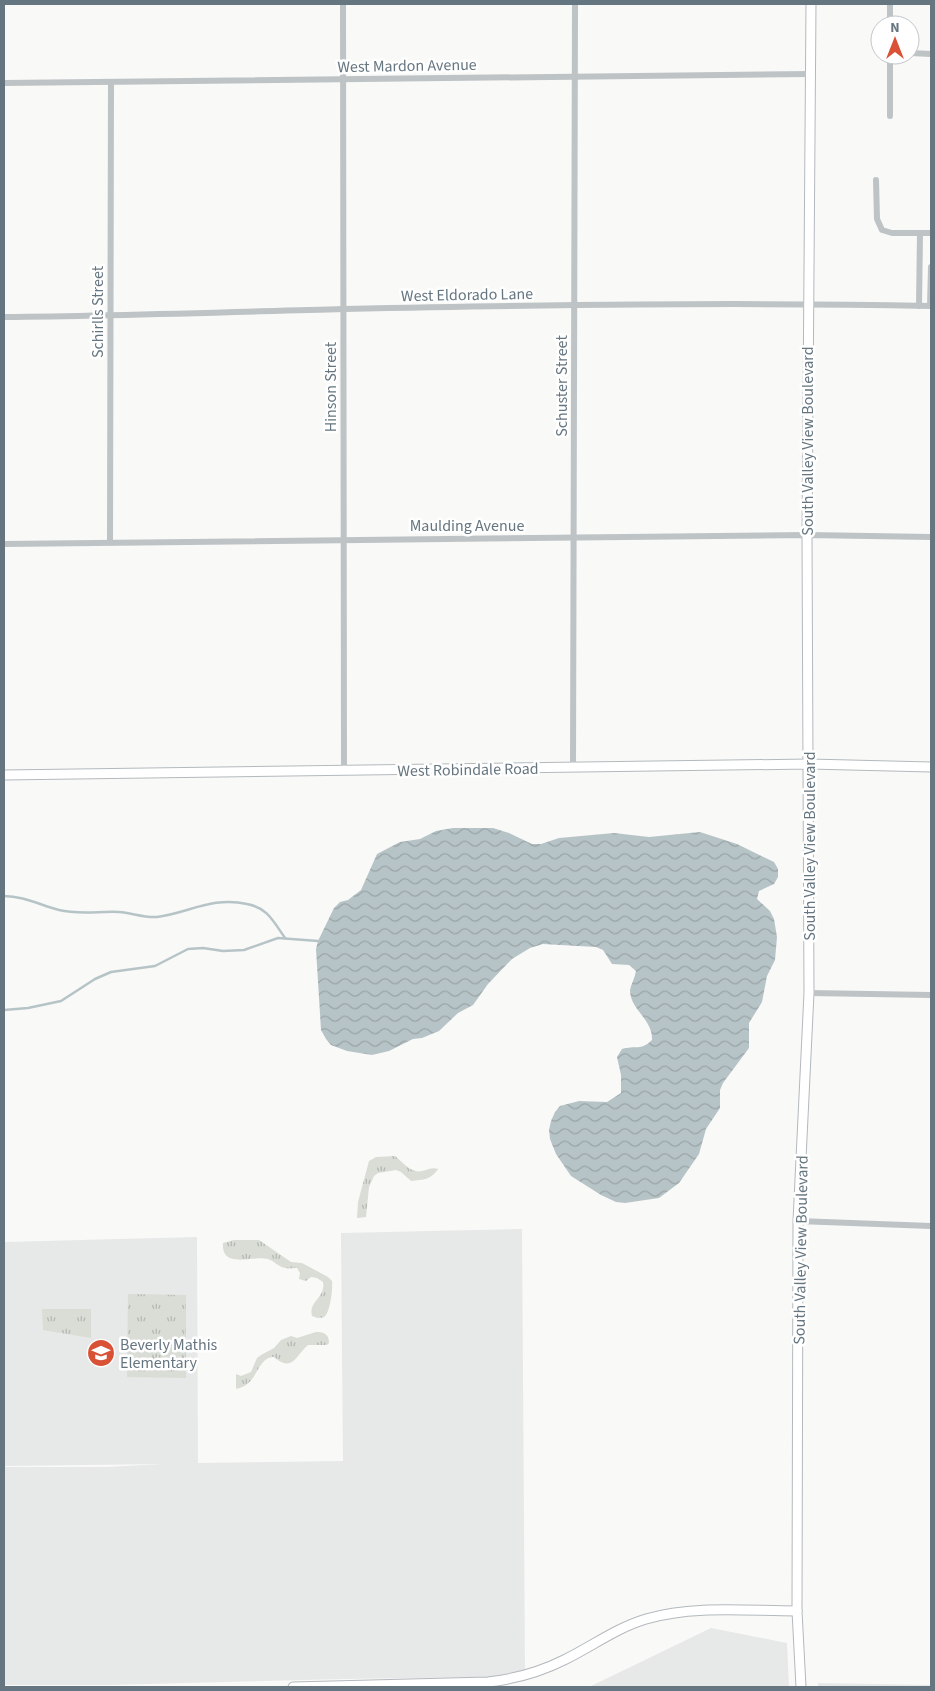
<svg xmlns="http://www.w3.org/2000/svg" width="935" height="1691" font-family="'Source Sans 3',sans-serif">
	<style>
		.built { fill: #e7e8e8 }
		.grass { fill: url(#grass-tufts) }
		.water { fill: url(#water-waves) }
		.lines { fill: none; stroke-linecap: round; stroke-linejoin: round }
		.stream { stroke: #b7c4c7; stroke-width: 2.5 }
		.secondary-casing { stroke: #b3b9bd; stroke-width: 11 }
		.street { stroke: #bec3c6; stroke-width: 6 }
		.secondary { stroke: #fff; stroke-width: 9 }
		.labels { text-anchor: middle; stroke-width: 5; stroke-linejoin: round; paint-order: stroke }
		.street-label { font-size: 16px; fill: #667680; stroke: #fff }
		.poi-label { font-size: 16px; fill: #667680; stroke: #fff; text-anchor: start }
	</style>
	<defs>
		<pattern id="grass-tufts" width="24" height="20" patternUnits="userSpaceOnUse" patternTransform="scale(1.25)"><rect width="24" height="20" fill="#d9ddd6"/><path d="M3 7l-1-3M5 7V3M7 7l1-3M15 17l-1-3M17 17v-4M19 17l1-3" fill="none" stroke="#b4b8b3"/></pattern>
		<pattern id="water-waves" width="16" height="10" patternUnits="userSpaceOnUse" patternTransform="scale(1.25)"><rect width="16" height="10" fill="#b7c4c7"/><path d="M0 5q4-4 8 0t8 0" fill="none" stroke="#99a4a7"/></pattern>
	</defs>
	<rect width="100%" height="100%" fill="#f9f9f7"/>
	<g class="built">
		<polygon points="522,1229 525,1670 491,1677 345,1679 109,1685 4,1685 4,1467 108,1467 162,1464 4,1466 4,1242 197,1237 198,1463 343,1461 341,1233"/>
		<polygon points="711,1628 787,1643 789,1687 589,1687"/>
		<polygon points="818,1683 931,1685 931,1687 818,1687"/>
	</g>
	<g class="grass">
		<path d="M395 1156C403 1162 411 1174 422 1171 428 1170 432 1167 438 1169 432 1179 423 1180 411 1181L401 1172 396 1170 378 1173 374 1176 369 1187 366 1217 357 1218 358 1202 369 1161 376 1157Z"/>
		<path d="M234 1240H259L291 1262 302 1263 328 1277 332 1281C333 1289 330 1314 324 1317 320 1319 315 1317 312 1316 308 1301 326 1298 323 1282L317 1278 311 1277 306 1281 299 1279 300 1273 297 1268C294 1268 289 1269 285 1268 279 1267 274 1261 268 1259 253 1255 221 1270 223 1243Z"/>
		<polygon points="128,1294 186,1295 186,1378 127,1377"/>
		<polygon points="42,1309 91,1309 91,1338 43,1330"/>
		<path d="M316 1332C324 1332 329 1334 329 1343L327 1345H308C295 1356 293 1373 274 1357 256 1357 259 1385 236 1389V1374L241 1376 251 1372 257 1358 261 1355 274 1348 281 1340 291 1336 297 1338Z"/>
	</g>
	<path class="water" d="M453 828H493L509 833 532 844H541L559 838 614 833 649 837 700 832 737 844 774 862 778 869V877L774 884 759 891 757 899 770 911 774 919 777 937 775 960 767 976 762 1002 749 1023V1048L723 1083 720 1090V1108L706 1129 699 1154 679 1183 659 1198 625 1203 616 1202 601 1195 571 1176 556 1154 550 1139 549 1130 551 1121 555 1112 560 1106 579 1101 607 1102 621 1093V1075L617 1057 622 1049C635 1045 641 1051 652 1040 653 1019 630 1010 630 990 631 984 635 978 636 971L629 965 612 964 603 950 596 947 543 944 530 948 512 959 488 984 473 1005 458 1013 439 1031 422 1038 413 1039 389 1051 372 1055 347 1051 331 1045 326 1039 321 1030 316 949 318 941 334 908 340 902 348 900 361 890 377 854 400 842 420 839 436 831Z"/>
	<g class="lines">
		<g class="stream">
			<path d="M4 896C23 896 40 905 59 910 79 915 99 911 119 912 132 913 144 918 157 917 188 913 213 896 247 904 268 908 273 921 285 938"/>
			<polyline points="4,1010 28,1008 61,1001 95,979 111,972 155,966 188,949 203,948 223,951 244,950 278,938 318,941"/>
		</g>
		<g class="secondary-casing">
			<g id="secondary">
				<polyline points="4,775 809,764 931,767"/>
				<path d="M293 1687 488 1682C515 1679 540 1672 564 1660 591 1647 616 1628 646 1619 694 1605 747 1611 797 1611"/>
				<polyline points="801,1687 797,1611 798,1221 809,993 807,535 811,4"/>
			</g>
		</g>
		<g class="street">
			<polyline points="343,4 344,771"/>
			<polyline points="890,4 890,25"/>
			<polyline points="910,53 931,54"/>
			<polyline points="890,55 890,116"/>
			<polyline points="4,83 811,74"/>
			<polyline points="876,180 877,219 882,230 892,233 931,233"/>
			<polyline points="919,306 920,233"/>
			<polyline points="930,306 931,267"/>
			<path d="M4 317C117 316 231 312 344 309 540 305 736 302 931 306"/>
			<polyline points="110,542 111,82"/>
			<polyline points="4,544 807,535 931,537"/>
			<polyline points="573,768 575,4"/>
			<polyline points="809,993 931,995"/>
			<polyline points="798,1221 931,1226"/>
		</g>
		<use href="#secondary" class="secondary"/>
	</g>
	<defs>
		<g id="school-disc" transform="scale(1.4375)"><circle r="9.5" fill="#d95236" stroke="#fff"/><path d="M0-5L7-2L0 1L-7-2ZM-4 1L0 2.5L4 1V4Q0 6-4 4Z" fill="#fff"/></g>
	</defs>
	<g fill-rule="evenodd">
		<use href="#school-disc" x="101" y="1353"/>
	</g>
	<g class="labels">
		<g class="street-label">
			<text transform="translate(407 65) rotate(-1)" y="6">West Mardon Avenue</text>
			<text transform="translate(467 294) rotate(-1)" y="6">West Eldorado Lane</text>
			<text transform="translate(97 312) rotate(-90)" y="6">Schirlls Street</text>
			<text transform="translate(561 386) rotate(-90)" y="6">Schuster Street</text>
			<text transform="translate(330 387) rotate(-90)" y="6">Hinson Street</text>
			<text transform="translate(807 441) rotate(-90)" y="6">South Valley View Boulevard</text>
			<text x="467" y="531">Maulding Avenue</text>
			<text transform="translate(468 769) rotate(-1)" y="6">West Robindale Road</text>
			<text transform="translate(809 846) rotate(-90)" y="6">South Valley View Boulevard</text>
			<text transform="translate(800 1250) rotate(-89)" y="6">South Valley View Boulevard</text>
		</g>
		<g class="poi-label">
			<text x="120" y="1350">Beverly Mathis<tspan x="120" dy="18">Elementary</tspan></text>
		</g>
	</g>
	<rect width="935" height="1691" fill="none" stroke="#667680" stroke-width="10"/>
	<g transform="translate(895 40)"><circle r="24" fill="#ffffff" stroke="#c2c8cc"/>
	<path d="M0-4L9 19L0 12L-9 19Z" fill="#d95236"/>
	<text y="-8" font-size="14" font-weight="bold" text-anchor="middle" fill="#667680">N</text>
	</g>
</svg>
